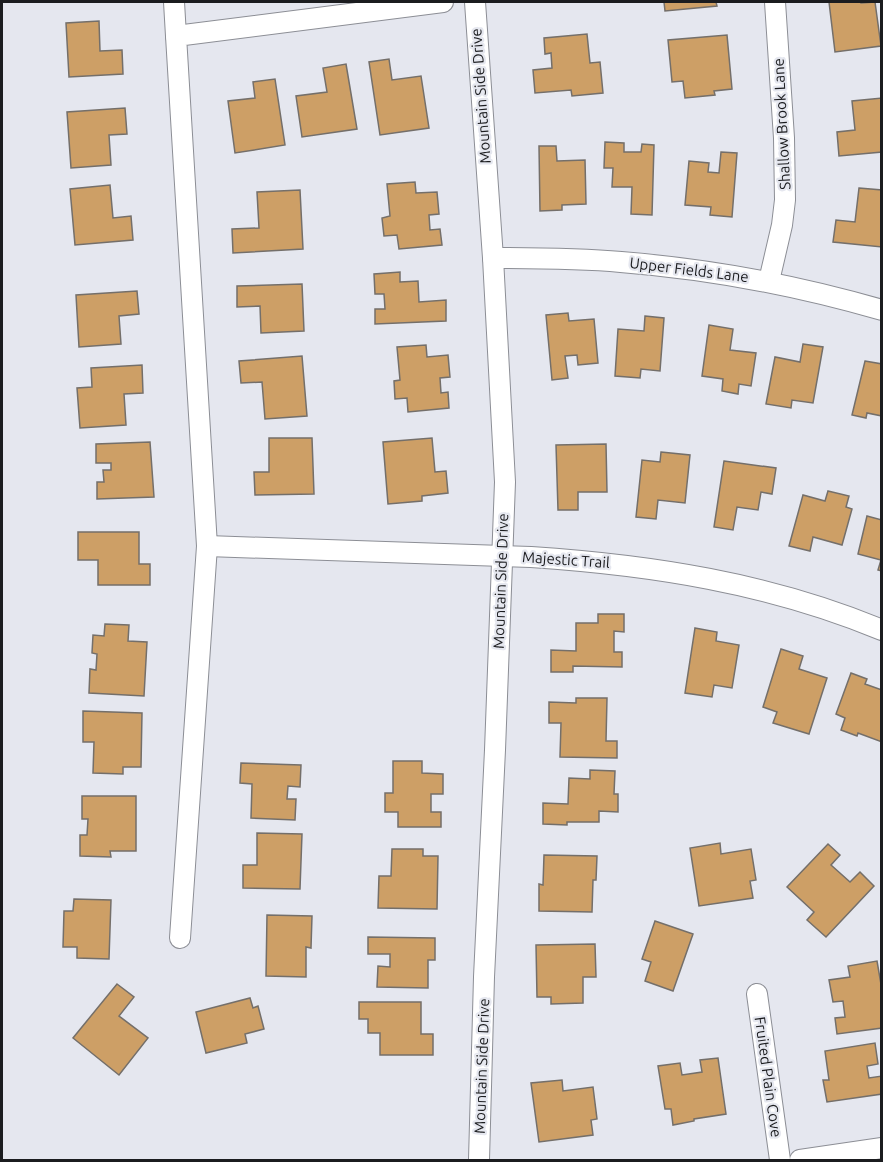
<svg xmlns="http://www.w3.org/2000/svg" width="883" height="1162" font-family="Ubuntu,sans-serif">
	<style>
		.building { fill: #cd9f66; stroke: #746f6a; stroke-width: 1.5 }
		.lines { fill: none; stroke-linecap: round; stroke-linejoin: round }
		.minor-casing { stroke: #8c8e95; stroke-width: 22 }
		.minor { stroke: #fff; stroke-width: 20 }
		.labels { text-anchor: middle; stroke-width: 4.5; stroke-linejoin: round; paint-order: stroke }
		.street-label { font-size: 15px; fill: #1b1c1f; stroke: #e5e7ef }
	</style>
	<rect width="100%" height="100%" fill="#e5e7ef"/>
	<g class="building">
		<polygon points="664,2 716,2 717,6 665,11"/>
		<polygon points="829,2 860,2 861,3 875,2 881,46 835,52"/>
		<polygon points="99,21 100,51 122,50 123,74 69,77 66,23"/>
		<polygon points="587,34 590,63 600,62 603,93 572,96 571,90 535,93 533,70 552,68 551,53 545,54 544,38"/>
		<polygon points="727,35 732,89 714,91 715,95 685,98 683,81 672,82 668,40"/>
		<polygon points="389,59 392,80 421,76 429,128 380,135 369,62"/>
		<polygon points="346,64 357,129 302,137 296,96 327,92 323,68"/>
		<polygon points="275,79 285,145 235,153 228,101 255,98 253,82"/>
		<polygon points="882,98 882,152 839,156 837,132 855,130 852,101"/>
		<polygon points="125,108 127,134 109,135 111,165 71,168 67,112"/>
		<polygon points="605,142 624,143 624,152 641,152 642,144 654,145 652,215 631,214 632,187 612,187 613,168 604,168"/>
		<polygon points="539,146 556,146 557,161 585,160 586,204 562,205 562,210 540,211"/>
		<polygon points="721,152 737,153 732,217 710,215 711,207 685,205 689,161 709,163 708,172 719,173"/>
		<polygon points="415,182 416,193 437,192 439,214 429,215 430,230 440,229 442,245 399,249 397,235 384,236 382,218 390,216 387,184"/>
		<polygon points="110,185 113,218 131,216 133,240 75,245 70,189"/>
		<polygon points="859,188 882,190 882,247 833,242 836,220 855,222"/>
		<polygon points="300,190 303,249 233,253 232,229 259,228 257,192"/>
		<polygon points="400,272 400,282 418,281 419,302 446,300 446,321 375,324 375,309 385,309 384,294 375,294 374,274"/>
		<polygon points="302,284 304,331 261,333 260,306 237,307 237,286"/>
		<polygon points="137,291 139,314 119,316 121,344 79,347 76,295"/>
		<polygon points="568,313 569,321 594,319 598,363 578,365 577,355 565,356 568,378 552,380 546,315"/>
		<polygon points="645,316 664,318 660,371 641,369 640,378 615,376 618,329 644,331"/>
		<polygon points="709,325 733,329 730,350 756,353 751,386 739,384 738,394 722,391 723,379 702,376"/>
		<polygon points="803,344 823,347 813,403 792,400 791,408 766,404 775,357 800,362"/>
		<polygon points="426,345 427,357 448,355 450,377 440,378 441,393 448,392 449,408 408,412 407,398 395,399 394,381 400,380 397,347"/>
		<polygon points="302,356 307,416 265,419 262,382 241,383 239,361"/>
		<polygon points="865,361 882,364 882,416 867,413 866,418 852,415"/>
		<polygon points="142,365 143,393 124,394 126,425 80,428 77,388 92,387 91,368"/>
		<polygon points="269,438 312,438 314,494 255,495 254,472 269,472"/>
		<polygon points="432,438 435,472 446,471 448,493 422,496 422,501 388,504 383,442"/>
		<polygon points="150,442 154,497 97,499 97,482 104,482 103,470 111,470 111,463 96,463 96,444"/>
		<polygon points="606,444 607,492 578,492 578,510 558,510 556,445"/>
		<polygon points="661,452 690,455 685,503 658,500 656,519 636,517 642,460 660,462"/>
		<polygon points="724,461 776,468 772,494 761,492 758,510 737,507 733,530 714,527"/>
		<polygon points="828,491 849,496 846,507 852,509 842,545 813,537 810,551 789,546 803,495 825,501"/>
		<polygon points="867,516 882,520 882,571 878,570 881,560 858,554"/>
		<polygon points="78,532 139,532 139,564 150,564 150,585 98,585 98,560 78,560"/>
		<polygon points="598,614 624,614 624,632 614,631 614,652 622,652 622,667 573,666 573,672 551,672 551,650 576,651 576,623 598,623"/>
		<polygon points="105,624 129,625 128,641 147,642 144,696 89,693 90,669 96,670 97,654 92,653 93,635 104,636"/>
		<polygon points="695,628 717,632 716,641 739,645 732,688 714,685 712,697 685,693"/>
		<polygon points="781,649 803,656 799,669 827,678 809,734 773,723 777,712 763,707"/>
		<polygon points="851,673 867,679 865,684 882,690 882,742 858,733 857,736 841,730 845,718 836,714"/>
		<polygon points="576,698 607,698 606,741 617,741 617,758 560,757 561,723 549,723 549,702 576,703"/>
		<polygon points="83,711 142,713 141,767 123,767 123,774 93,773 94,742 83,742"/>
		<polygon points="393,761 422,761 422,773 443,774 443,794 431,794 431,812 441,812 441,827 398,827 398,812 385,812 385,793 393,793"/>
		<polygon points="241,763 301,765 300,787 288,786 287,799 296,799 295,820 251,818 252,784 240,783"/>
		<polygon points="590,770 615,771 614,794 618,794 618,812 599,811 599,822 567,822 567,825 543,824 543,803 568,804 569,778 590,779"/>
		<polygon points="82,796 136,796 136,851 110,851 111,857 80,856 80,835 87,835 88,819 82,819"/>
		<polygon points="257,833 302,834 300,889 243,888 243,865 257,865"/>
		<polygon points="720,843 721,854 751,849 756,880 750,881 753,898 699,906 690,848"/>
		<polygon points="828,844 840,855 831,865 850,882 860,872 874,886 826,937 807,920 814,912 787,887"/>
		<polygon points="392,849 423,849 423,856 438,856 437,909 378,908 379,876 391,876"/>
		<polygon points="544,855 597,856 596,880 593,880 592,912 539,911 539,884 543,885"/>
		<polygon points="74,899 111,900 109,959 77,958 77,947 63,947 64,911 73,911"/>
		<polygon points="267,915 312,916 311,948 306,947 306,977 266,976"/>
		<polygon points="655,921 693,934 673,991 645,981 651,962 642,959"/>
		<polygon points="368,937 435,938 435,960 428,960 428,988 377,987 378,966 390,967 390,954 368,954"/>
		<polygon points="595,944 596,977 583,977 583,1003 551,1004 551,997 537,997 536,945"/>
		<polygon points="877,961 882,990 882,1028 837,1034 835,1018 845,1017 843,1001 833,1002 829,980 850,977 848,966"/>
		<polygon points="117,984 134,997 119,1016 148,1038 119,1075 73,1038"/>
		<polygon points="250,998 253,1008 258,1006 264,1029 245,1034 247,1043 206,1053 196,1012"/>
		<polygon points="359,1002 421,1002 421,1034 433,1034 433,1055 380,1055 380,1033 368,1033 368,1019 359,1019"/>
		<polygon points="875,1043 878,1064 867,1066 869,1078 882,1076 882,1094 827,1102 823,1080 829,1080 825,1051"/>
		<polygon points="718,1058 726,1114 694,1119 694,1121 673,1125 671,1109 665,1109 658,1066 680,1063 682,1075 702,1072 700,1060"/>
		<polygon points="562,1080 563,1091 593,1087 597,1119 591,1120 593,1135 539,1142 531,1083"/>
	</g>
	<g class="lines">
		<g class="minor-casing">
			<g id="minor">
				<polyline points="174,2 176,36"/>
				<polyline points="475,2 493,258 505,482 495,750 484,977 479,1160"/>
				<path d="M493 258C535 258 578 258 621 262 709 269 796 285 882 310"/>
				<polyline points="769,281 782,225 785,200 784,138 775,2"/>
				<path d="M207 546 531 557C651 565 769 583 882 630"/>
				<polyline points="180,938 207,546 176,36 443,2"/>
				<polyline points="757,994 780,1160"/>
				<polyline points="800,1160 882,1148"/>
			</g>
		</g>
		<use href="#minor" class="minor"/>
	</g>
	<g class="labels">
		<g class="street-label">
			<text transform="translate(481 96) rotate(-94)" y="5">Mountain Side Drive</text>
			<text transform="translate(782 124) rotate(-93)" y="5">Shallow Brook Lane</text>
			<text transform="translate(689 270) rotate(7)" y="5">Upper Fields Lane</text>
			<text transform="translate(566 560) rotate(4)" y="5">Majestic Trail</text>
			<text transform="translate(501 581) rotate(-88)" y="5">Mountain Side Drive</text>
			<text transform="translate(482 1066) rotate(-88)" y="5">Mountain Side Drive</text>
			<text transform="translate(768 1077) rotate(82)" y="5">Fruited Plain Cove</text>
		</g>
	</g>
	<rect width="883" height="1162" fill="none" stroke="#1b1c1f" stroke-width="6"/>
</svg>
